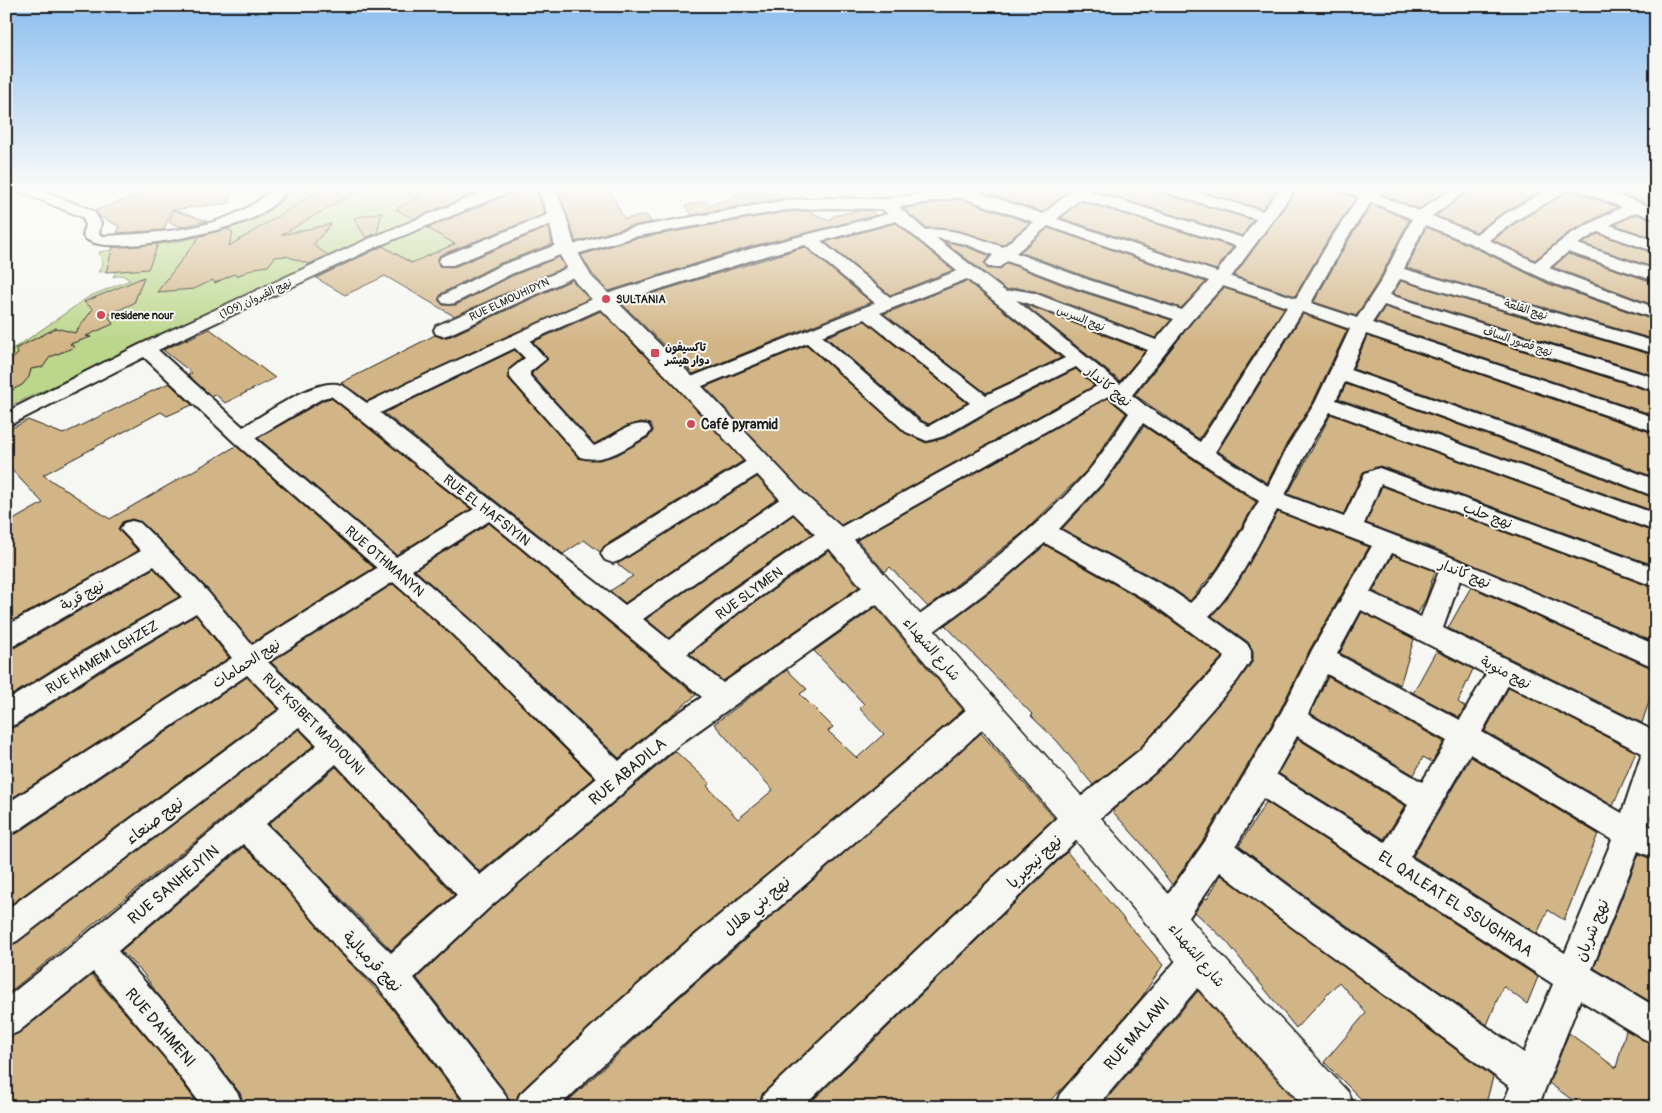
<svg xmlns="http://www.w3.org/2000/svg" width="1662" height="1113" font-family="Pangolin,'Playpen Sans Arabic',sans-serif">
	<style>
		.green { fill: #bcd68c; stroke: #6c7954 }
		.building { fill: #d2b586; stroke: #1c1c1c }
		.lines { fill: none; stroke-linecap: round; stroke-linejoin: round }
		.minor-casing { stroke: #1c1c1c; stroke-width: 4 }
		.tertiary-casing { stroke: #1c1c1c; stroke-width: 3 }
		.minor { fill: #f6f6f2; fill-rule: evenodd }
		.tertiary { fill: #f6f6f2; fill-rule: evenodd }
		.poi-dot { fill: #d1495b; stroke: #f6f6f2; stroke-width: 2 }
		.labels { text-anchor: middle; stroke-width: 4; stroke-linejoin: round; paint-order: stroke }
		.far-street-label { font-size: 11px; fill: #1c1c1c; stroke: #f6f6f2 }
		.far-poi-label { font-size: 11px; font-weight: bold; fill: #1c1c1c; stroke: #f6f6f2; text-anchor: start }
		.street-label { font-size: 14px; fill: #1c1c1c; stroke: #f6f6f2 }
		.poi-label { font-size: 14px; font-weight: bold; fill: #1c1c1c; stroke: #f6f6f2; text-anchor: start }
		.near-street-label { font-size: 16px; fill: #1c1c1c; stroke: #f6f6f2 }
	</style>
	<rect width="100%" height="100%" fill="#f6f6f2"/>
	<filter id="ink" filterUnits="userSpaceOnUse"><feTurbulence type="fractalNoise" baseFrequency=".02" numOctaves="2"/><feDisplacementMap in="SourceGraphic" scale="10" xChannelSelector="R" yChannelSelector="G"/><feConvolveMatrix kernelMatrix="1 2 1 2 8 2 1 2 1" color-interpolation-filters="sRGB"/></filter>
	<g filter="url(#ink)">
		<g class="green">
			<polygon points="296,187 500,187 379,235 6,408 6,352 21,344 90,296 130,280 122,275 113,277 116,271 98,272 103,264 99,252 176,242 217,233 263,216"/>
			<polygon points="425,226 455,244 430,255 442,262 425,270 382,246"/>
		</g>
		<g class="building">
			<polygon points="149,187 232,187 230,203 171,210 164,230 117,233 119,226 99,216 96,210 135,196"/>
			<polygon points="417,187 444,187 471,195 413,219 396,209 420,196"/>
			<polygon points="520,187 535,187 545,214 440,255 437,260 439,266 454,267 549,227 552,244 498,264 442,293 438,300 443,305 456,305 512,276 559,257 565,267 454,316 385,276 345,295 316,278 383,246 411,263 455,244 427,228 515,192"/>
			<polygon points="557,187 608,187 624,219 646,215 652,222 631,226 576,242"/>
			<polygon points="992,187 1073,187 1043,212 990,194 1003,192"/>
			<polygon points="1095,187 1152,187 1156,192 1253,220 1242,236 1093,190"/>
			<polygon points="1185,187 1261,187 1276,191 1262,209"/>
			<polygon points="1299,187 1337,187 1341,192 1356,198 1328,239 1295,296 1234,276"/>
			<polygon points="1392,187 1451,187 1419,209 1383,195"/>
			<polygon points="1474,187 1548,187 1502,213 1476,232 1436,216"/>
			<polygon points="1601,187 1656,187 1656,207"/>
			<polygon points="324,188 358,190 281,235 331,224 313,245 328,255 309,264 286,256 275,257 268,266 255,268 237,276 234,274 215,283 213,280 194,289 157,292 200,236 226,229 233,232 229,246"/>
			<polygon points="1572,188 1576,192 1617,207 1569,232 1535,260 1493,240 1516,223"/>
			<polygon points="758,189 767,196 774,193 785,198 692,215 685,206 705,201 708,205 737,197 736,194"/>
			<polygon points="961,199 1030,223 1003,245 955,230 926,228 904,209"/>
			<polygon points="1080,201 1233,247 1216,270 1061,218"/>
			<polygon points="1372,204 1409,220 1379,280 1356,316 1314,302 1348,241"/>
			<polygon points="173,210 207,221 181,227 169,222"/>
			<polygon points="861,210 871,211 876,215 878,215 749,247 609,291 593,275 581,255 633,239 786,212 809,211 829,221 833,216"/>
			<polygon points="382,212 377,233 366,238 354,218"/>
			<polygon points="1636,214 1656,221 1656,239 1615,225"/>
			<polygon points="896,223 953,270 890,295 825,242"/>
			<polygon points="1426,227 1471,246 1551,285 1656,321 1656,340 1407,268"/>
			<polygon points="1048,228 1206,282 1181,308 1090,278 1020,252"/>
			<polygon points="1598,234 1656,254 1656,268 1582,244"/>
			<polygon points="944,241 964,246 990,256 984,263 988,269 1000,269 1007,263 1076,290 1171,320 1155,338 1035,291 1017,288 1006,290"/>
			<polygon points="158,244 148,269 106,272 113,247"/>
			<polygon points="805,247 871,302 693,374 621,303"/>
			<polygon points="1568,254 1656,283 1656,306 1553,267"/>
			<polygon points="144,277 134,303 108,315 113,324 86,336 91,337 70,344 75,347 50,357 43,367 31,369 29,377 22,385 6,393 6,364 18,354 15,349 56,328 75,333 93,309 84,302"/>
			<polygon points="572,280 589,299 367,401 341,383 435,335 442,338 451,336"/>
			<polygon points="967,281 1061,358 986,393 884,314"/>
			<polygon points="1401,281 1656,356 1656,376 1393,294"/>
			<polygon points="1224,288 1284,308 1199,439 1135,395 1192,322"/>
			<polygon points="1024,304 1145,351 1120,381"/>
			<polygon points="1385,307 1656,393 1656,416 1375,322"/>
			<polygon points="601,311 679,391 743,461 604,546 600,552 584,540 563,554 384,413 515,350 522,358 509,369 508,378 579,458 599,460 617,455 649,437 653,431 650,424 641,422 627,426 594,444 532,375 532,373 548,359 533,342"/>
			<polygon points="1303,314 1347,330 1313,402 1287,443 1267,483 1218,451"/>
			<polygon points="865,321 967,403 929,424 921,420 826,337"/>
			<polygon points="210,329 275,378 225,403 215,394 211,396 188,375 192,373 163,350"/>
			<polygon points="1367,336 1656,434 1656,478 1579,448 1353,369"/>
			<polygon points="807,345 905,433 926,443 945,438 992,411 1076,369 1094,386 841,525 805,493 705,387"/>
			<polygon points="169,383 192,405 167,416 161,412 43,475 110,519 236,446 374,568 252,643 209,591 166,546 141,522 132,519 122,522 118,529 138,551 6,624 6,524 43,503 6,464 6,431 28,420 63,434"/>
			<polygon points="1346,384 1561,462 1656,499 1656,512 1339,399"/>
			<polygon points="331,398 437,483 471,509 396,555 258,438 324,400"/>
			<polygon points="1108,398 1126,413 1089,468 1025,531 928,607 890,567 885,572 857,540"/>
			<polygon points="1331,414 1656,533 1656,566 1380,466 1363,472 1343,515 1288,494"/>
			<polygon points="1144,426 1256,502 1218,567 1190,601 1169,586 1062,529 1107,481"/>
			<polygon points="757,477 777,499 625,603 610,591 633,576 617,564"/>
			<polygon points="1382,486 1656,589 1656,643 1441,551 1366,523"/>
			<polygon points="1278,512 1369,547 1310,649 1280,710 1204,839 1172,885 1142,844 1113,812 1113,810 1161,769 1238,682 1253,661 1253,651 1248,642 1212,616 1239,581"/>
			<polygon points="793,515 812,534 721,595 669,638 646,619"/>
			<polygon points="489,523 696,695 619,758 470,618 415,570"/>
			<polygon points="1045,545 1149,604 1222,657 1139,749 1093,785 1058,742 1031,716 1033,715 945,625 998,586"/>
			<polygon points="829,551 859,587 723,681 690,654 741,612"/>
			<polygon points="1393,555 1435,571 1426,599 1418,613 1373,591"/>
			<polygon points="154,568 179,597 80,652 6,699 6,650 16,647"/>
			<polygon points="393,584 450,634 594,778 480,872 348,736 271,662"/>
			<polygon points="1471,587 1656,670 1656,680 1642,723 1448,628"/>
			<polygon points="876,607 963,710 889,774 687,940 602,1015 519,1093 512,1107 506,1093 417,978 491,908 675,751 710,783 707,786 738,819 773,790 714,724 787,670 807,689 800,694 833,727 828,731 857,758 884,734 859,708 864,704 814,651"/>
			<polygon points="1362,612 1414,639 1400,685 1340,653"/>
			<polygon points="196,615 229,658 6,802 6,730 17,726 100,672"/>
			<polygon points="1436,651 1473,669 1458,702 1465,707 1459,717 1413,693"/>
			<polygon points="247,677 278,709 6,908 6,837 18,833"/>
			<polygon points="1328,677 1391,712 1391,714 1400,717 1444,742 1432,762 1423,757 1414,775 1310,713"/>
			<polygon points="1509,687 1636,752 1613,806 1485,731"/>
			<polygon points="299,729 314,745 6,995 6,948 18,942"/>
			<polygon points="981,733 1054,818 763,1093 757,1107 562,1107 667,1008"/>
			<polygon points="1298,739 1405,806 1384,839 1278,773"/>
			<polygon points="1471,757 1598,834 1564,920 1548,910 1537,934 1413,856"/>
			<polygon points="336,767 454,895 391,950 269,824"/>
			<polygon points="1266,802 1538,977 1527,1004 1503,986 1487,1025 1315,903 1239,846"/>
			<polygon points="243,847 274,875 338,951 384,998 466,1107 245,1107 240,1093 208,1052 156,992 143,973 121,951"/>
			<polygon points="1067,852 1163,965 1141,998 1070,1080 1044,1107 806,1107"/>
			<polygon points="1639,854 1656,861 1656,1005 1594,968"/>
			<polygon points="1221,875 1493,1077 1485,1107 1369,1107 1324,1062 1366,1013 1339,982 1296,1028 1227,942 1195,912 1205,898 1207,899"/>
			<polygon points="92,975 165,1059 200,1107 6,1107 6,1039 19,1033"/>
			<polygon points="1198,991 1301,1107 1100,1107"/>
			<polygon points="1626,1030 1656,1046 1656,1107 1582,1107 1549,1083 1569,1033 1616,1068"/>
		</g>
		<g class="lines">
			<g class="minor-casing">
				<g id="minor">
					<path d="M13 187H34L94 211 101 223 99 234 103 236C160 233 232 231 274 187H290C281 200 269 209 255 217 230 230 100 261 83 236L85 223 82 217 16 190Z"/>
					<path d="M496 187H517L514 190 378 246 158 350 243 427C264 415 317 376 341 385 350 389 359 398 367 403L410 382 597 297 750 249 888 214 882 209 827 208 786 210 633 237 567 257 560 255 511 274 455 303 449 304 443 303 440 299 443 295 499 266 559 244 565 242 572 245 631 228 786 200 827 198 886 199 964 187H984L986 189 983 192 980 193 1043 214 1076 187H1093L1089 191 1243 238 1256 219 1157 190 1154 187H1178L1263 211 1281 187H1297L1231 277 1296 298 1330 240 1359 197 1342 190 1339 187H1360L1366 190 1371 187H1390L1379 195 1419 211 1454 187H1472L1432 216 1476 234 1503 215 1552 187H1571L1568 190 1515 221 1489 240 1535 262 1570 234 1622 207 1577 190 1574 187H1596L1656 209V219L1636 212 1610 225 1656 241V252L1598 232 1578 244 1656 270V281L1568 252 1549 268 1656 308V319L1552 283 1472 244 1425 225 1404 269 1656 342V354L1400 279 1390 295 1656 378V391L1384 305 1372 323 1656 418V432L1366 334 1350 370 1578 450 1656 480V497L1562 460 1345 382 1336 400 1656 514V531L1330 412 1311 444 1285 495 1344 517 1365 473 1379 468 1656 568V587L1381 484 1364 524 1461 561 1656 645V668L1460 580 1443 628 1656 732V799L1648 825 1656 829V859L1638 851 1592 969 1656 1007V1044L1644 1039 1580 1000 1538 1107H1502L1510 1087 1292 927 1220 872 1179 932 1168 937 1157 932 1152 921 1157 910 1206 840 1282 711 1312 650 1372 546 1277 510C1258 543 1236 591 1209 616L1247 644 1251 651V660L1237 681 1160 768 1090 827 803 1107H759L764 1094 1068 807 1140 750 1225 657 1150 602 1045 543 997 584 925 638 916 641 907 638 903 631 907 624C972 577 1037 530 1090 469 1104 452 1116 432 1129 413L1108 396 845 545 837 548 832 546 740 611 687 654 723 683 871 581 880 579 889 581 892 588 889 595 681 743 490 907 414 978 505 1094 510 1107H469L379 988 339 950 275 874 243 844 118 951 207 1053 238 1094 243 1107H203L166 1058 93 972 18 1032 6 1037V998L83 937 317 745 299 727 17 941 6 946V910L281 709 247 675 17 831 6 835V804L232 658 196 613 99 670 16 724 6 728V701L81 654 182 597 154 566 15 645 6 648V626L141 551 120 529 124 523 132 521 140 523 165 547 208 592 252 645 377 568 234 442 144 357 6 427V412L139 345 366 240ZM960 197 1034 222 1003 247C978 238 952 227 925 230L899 207ZM1080 199 1236 246 1217 272 1057 219ZM1371 202 1412 219 1381 281 1357 318 1311 303 1346 240ZM896 221 957 271 890 297 821 241ZM1048 226 1209 281 1182 310 1089 280 1016 253ZM936 238 965 244 993 255 986 263 988 267H1000L1007 261 1077 288 1174 319 1156 340 1034 293 1017 290 1006 292ZM805 245 875 303 681 381 678 385 681 389 688 391 695 389 807 343 906 432 927 441 944 436 991 409 1076 367 1097 386 839 528 832 526 824 528 722 597 669 640 643 619 803 506 806 500 803 494 795 492 787 494 625 605 380 413 515 348 525 358 510 370V377L513 381 580 457C606 464 627 447 648 435L651 430 648 425C630 420 611 439 594 446L530 376V372L546 359 530 341 609 305 762 257ZM967 279 1065 358 986 395 880 313ZM1223 286 1287 307 1200 442 1147 407 1132 395 1191 321ZM1016 300 1024 302 1148 350 1120 384ZM1302 312 1350 329 1315 403 1289 444 1268 486 1215 452ZM865 319 970 403 929 426 920 422 822 336ZM331 396C379 433 425 473 474 509L396 557 255 438 323 398ZM1143 423 1259 501C1238 535 1220 577 1190 603L1168 588 1059 529 1105 480ZM489 521 702 697 661 725 619 761 469 619 412 570ZM1392 553 1439 571 1421 617 1370 592ZM393 582 451 633 597 778 480 875 347 737 268 662ZM1361 610 1486 674 1460 720 1337 654ZM1327 674 1447 741 1422 782 1308 714ZM1508 685 1642 753 1622 813 1482 732ZM1297 736 1408 805 1385 842 1276 774ZM1470 754 1612 840 1565 953 1410 857ZM336 764 457 895 391 953C347 912 310 865 266 824ZM1263 798 1553 984 1524 1053 1314 905 1236 846Z"/>
					<polygon points="557,211 563,213 565,216 563,219 453,265 441,265 439,261 441,257"/>
					<polygon points="576,264 582,265 585,269 582,273 450,334 443,336 436,334 434,330 436,326"/>
					<polygon points="760,456 768,458 771,463 768,468 621,560 613,563 605,560 601,554 605,548 752,458"/>
					<path d="M985 698 995 702 999 710 995 718C851 850 698 970 559 1107H515L520 1094 603 1016 688 941 890 775 975 702Z"/>
					<polygon points="1199,943 1211,948 1216,960 1211,972 1097,1107 1055,1107 1060,1094 1187,948"/>
				</g>
			</g>
			<g class="tertiary-casing">
				<polygon id="tertiary" points="537,187 555,187 566,216 575,247 591,276 696,380 804,494 847,532 1181,908 1213,946 1348,1092 1354,1107 1304,1107 1185,974 1155,934 827,546 786,506 680,390 576,283 555,247 548,216"/>
			</g>
			<use href="#minor" class="minor"/>
			<use href="#tertiary" class="tertiary"/>
		</g>
	</g>
	<linearGradient id="sky" x2="0" y2="1"><stop stop-color="#8bbef0"/><stop offset="0.55" stop-color="#fbfbf9"/><stop offset="1" stop-color="#fbfbf9" stop-opacity="0"/></linearGradient>
	<rect width="1662" height="343" fill="url(#sky)"/>
	<g class="poi-dot">
		<circle cx="606" cy="299" r="5"/>
		<circle cx="101" cy="315" r="5"/>
		<rect x="650" y="348" width="10" height="10" rx="2.5"/>
		<circle cx="691" cy="424" r="5"/>
	</g>
	<g class="labels">
		<g class="far-street-label">
			<text transform="translate(255 298) rotate(-25)" y="4">نهج القيروان (109)</text>
			<text transform="translate(509 299) rotate(-25)" y="4">RUE ELMOUHIDYN</text>
			<text transform="translate(1526 309) rotate(17)" y="4">نهج القلعة</text>
			<text transform="translate(1081 318) rotate(21)" y="4">نهج السرس</text>
			<text transform="translate(1518 341) rotate(18)" y="4">نهج قصور الساف</text>
		</g>
		<g class="far-poi-label">
			<text x="616" y="303">SULTANIA</text>
			<text x="111" y="319">residene nour</text>
			<text x="665" y="351">تاكسيفون<tspan x="665" dy="13">دوار هيشر</tspan></text>
		</g>
		<g class="street-label">
			<text transform="translate(1109 386) rotate(40)" y="5">نهج كاندار</text>
			<text transform="translate(487 510) rotate(38)" y="5">RUE EL HAFSIYIN</text>
			<text transform="translate(1488 515) rotate(20)" y="5">نهج حلب</text>
			<text transform="translate(385 561) rotate(41)" y="5">RUE OTHMANYN</text>
			<text transform="translate(1465 573) rotate(22)" y="5">نهج كاندار</text>
			<text transform="translate(749 593) rotate(-36)" y="5">RUE SLYMEN</text>
			<text transform="translate(82 595) rotate(-29)" y="5">نهج قربة</text>
			<text transform="translate(932 649) rotate(49)" y="5">شارع الشهداء</text>
			<text transform="translate(102 657) rotate(-31)" y="5">RUE HAMEM LGHZEZ</text>
			<text transform="translate(246 663) rotate(-33)" y="5">نهج الحمامات</text>
			<text transform="translate(1506 672) rotate(27)" y="5">نهج منوبة</text>
			<text transform="translate(314 724) rotate(45)" y="5">RUE KSIBET MADIOUNI</text>
			<text transform="translate(1197 955) rotate(50)" y="5">شارع الشهداء</text>
		</g>
		<g class="poi-label">
			<text x="701" y="429">Café pyramid</text>
		</g>
		<g class="near-street-label">
			<text transform="translate(627 771) rotate(-40)" y="6">RUE ABADILA</text>
			<text transform="translate(154 820) rotate(-37)" y="6">نهج صنعاء</text>
			<text transform="translate(1034 861) rotate(-44)" y="6">نهج نيجيريا</text>
			<text transform="translate(173 884) rotate(-40)" y="6">RUE SANHEJYIN</text>
			<text transform="translate(1456 903) rotate(33)" y="6">EL QALEAT EL SSUGHRAA</text>
			<text transform="translate(756 905) rotate(-40)" y="6">نهج بني هلال</text>
			<text transform="translate(1591 930) rotate(-68)" y="6">نهج شربان</text>
			<text transform="translate(373 961) rotate(46)" y="6">نهج قرمبالية</text>
			<text transform="translate(161 1027) rotate(49)" y="6">RUE DAHMENI</text>
			<text transform="translate(1136 1033) rotate(-49)" y="6">RUE MALAWI</text>
		</g>
	</g>
	<rect width="1662" height="1113" fill="none" stroke="#f6f6f2" stroke-width="25"/>
	<rect x="12" y="12" width="1637" height="1088" fill="none" stroke="#1c1c1c" stroke-width="2" filter="url(#ink)"/>
</svg>
